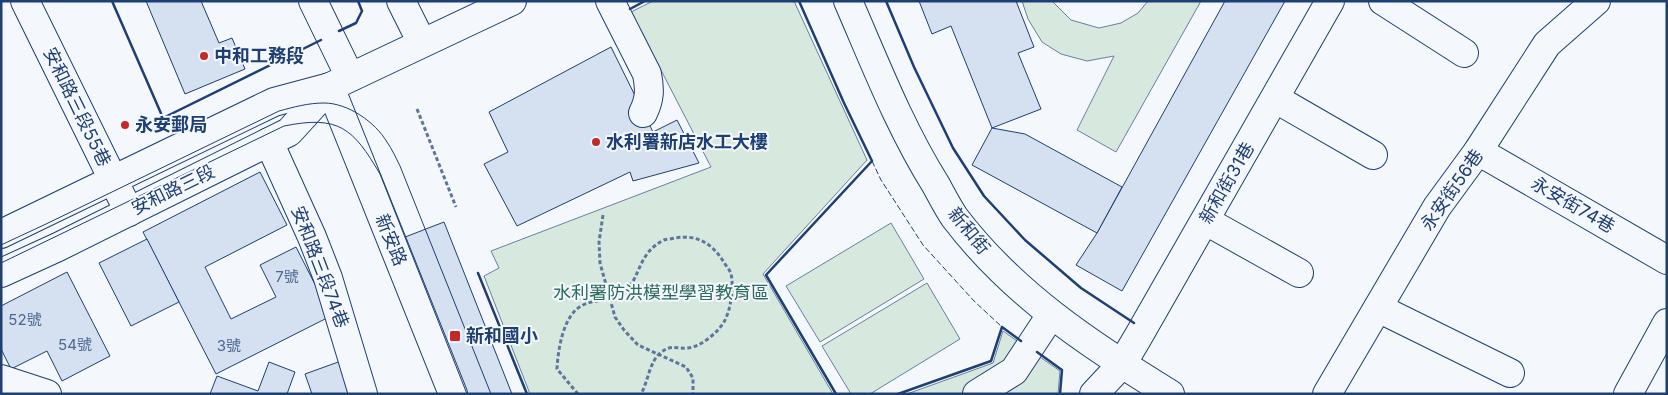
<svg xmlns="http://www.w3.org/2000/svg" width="1668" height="395" font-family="Inter,'Noto Sans TC',sans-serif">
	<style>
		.green { fill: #d7e8df; stroke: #687fa3 }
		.building { fill: #d5e0f0; stroke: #1d3f73 }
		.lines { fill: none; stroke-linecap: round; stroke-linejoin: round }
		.minor-casing { stroke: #1d3f73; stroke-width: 30 }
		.major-casing { stroke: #1d3f73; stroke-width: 30 }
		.path { stroke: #5e769c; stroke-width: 3; stroke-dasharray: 4 2.5; stroke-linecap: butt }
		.minor { stroke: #f4f7fb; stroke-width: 28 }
		.major { stroke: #f4f7fb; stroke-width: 28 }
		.tram { stroke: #1d3f73; stroke-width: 1 }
		.fence { stroke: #1d3f73; stroke-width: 1; stroke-dasharray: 6 2.5; stroke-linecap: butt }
		.wall { stroke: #1d3f73; stroke-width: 2.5 }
		.poi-dot { fill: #c62828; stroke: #f4f7fb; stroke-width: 2 }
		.labels { text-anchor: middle; stroke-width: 4; stroke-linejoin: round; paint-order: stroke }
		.number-label { font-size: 15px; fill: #4b6792 }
		.poi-label { font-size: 18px; font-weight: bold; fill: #1d3f73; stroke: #f4f7fb; text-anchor: start }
		.street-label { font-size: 18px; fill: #1d3f73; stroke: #f4f7fb }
		.park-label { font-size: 18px; fill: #2c6c60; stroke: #f4f7fb }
	</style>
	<rect width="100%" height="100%" fill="#f4f7fb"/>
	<g class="green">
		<polygon points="653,1 794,1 867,160 763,274 833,394 530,394 484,276 499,268 491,251 711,167 631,12"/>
		<polygon points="1022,1 1052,1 1071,20 1099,28 1121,23 1138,13 1148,1 1201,1 1116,152 1077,130 1114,56 1087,61 1061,54 1042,42 1028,19"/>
		<polygon points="891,223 924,279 820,342 786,286"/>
		<polygon points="927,283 960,339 870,394 851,394 822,346"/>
		<polygon points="1003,331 1060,371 1058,394 907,394 993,363"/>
	</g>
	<g class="building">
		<polygon points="146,1 201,1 219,43 232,38 245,69 185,94"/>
		<polygon points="919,1 1016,1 1034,47 1018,53 1041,109 992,128 951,26 932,34"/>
		<polygon points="1225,1 1285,1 1122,291 1076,265 1097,233"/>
		<polygon points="611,47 653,132 677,120 699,163 633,181 630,172 517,226 484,164 508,152 489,112"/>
		<polygon points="992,128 1025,134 1122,187 1097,233 972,165"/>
		<polygon points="260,172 287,225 205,267 231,319 276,297 260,265 296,247 331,316 216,374 143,232"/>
		<polygon points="444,222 512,394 446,394 387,244"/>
		<polygon points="147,239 179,302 131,326 99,263"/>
		<polygon points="67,272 110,356 62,381 47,351 11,369 1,349 1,306"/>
		<polygon points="341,361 352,394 312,394 305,374"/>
		<polygon points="269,362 295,372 287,394 210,394 217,376 258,391"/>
	</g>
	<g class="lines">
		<g class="minor-casing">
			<g id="minor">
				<polyline points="25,1 129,212"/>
				<polyline points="313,1 350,77"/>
				<polyline points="401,1 422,43"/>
				<path d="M610 1 647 74C650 89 650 99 643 113"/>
				<path d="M848 1C875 63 900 128 936 185 942 196 948 208 955 218 1013 294 1090 345 1170 394"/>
				<polyline points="1383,1 1464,53"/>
				<polyline points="330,87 453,394"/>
				<polyline points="1276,99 1373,155"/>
				<polyline points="269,142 312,237 328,278 363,394"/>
				<polyline points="1478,151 1667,260"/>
				<polyline points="1206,221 1299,273"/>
				<polyline points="1378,308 1510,373"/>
				<polyline points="1,379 47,394"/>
				<polyline points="977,394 1014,371 1051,315"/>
				<polyline points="1094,394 1122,364 1138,337 1330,1"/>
				<polyline points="1327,394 1437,207 1478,151 1547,44 1596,1"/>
				<polyline points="1628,394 1667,323"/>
			</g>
		</g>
		<g class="major-casing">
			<g id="major">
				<polyline points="1,234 274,102 330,87 512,1"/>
				<polyline points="1,273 58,247 289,132 330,87"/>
			</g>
		</g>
		<g class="path">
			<polyline points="417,109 456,207"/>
			<polyline points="603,215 599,242 600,263 615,317 624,330 638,345 686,367 693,378 693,394"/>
			<path d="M578 394 557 369C558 350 563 314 583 305 596 299 611 301 623 293 641 280 636 254 664 240 667 239 671 239 675 238 698 234 713 244 725 264 727 267 730 270 731 274 734 286 731 310 724 322 718 332 701 347 688 348 675 349 672 344 660 353 649 363 648 382 641 394"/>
		</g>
		<use href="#minor" class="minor"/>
		<use href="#major" class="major"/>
		<g class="tram">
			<path d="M1 245 46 224 279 111C294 107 308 103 324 103 348 103 375 122 387 142 392 149 396 158 400 166L491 394"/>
			<path d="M1 263 284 126C339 115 353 128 380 174L467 394"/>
		</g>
		<polyline class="fence" points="872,161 881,180 923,245 974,301 1002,327"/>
		<g class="wall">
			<polyline points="112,1 163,118 321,40"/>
			<polyline points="799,1 844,103 872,161 766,275 836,394"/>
			<polyline points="886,1 914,67 953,148 984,196 1025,240 1081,288 1134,323"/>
			<polyline points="630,9 645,1"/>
			<polyline points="339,31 356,23 362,11 358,1"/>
			<polyline points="478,273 527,394"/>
			<polyline points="1037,352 1062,370 1060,394"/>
			<polyline points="898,394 991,361 1002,327 1021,341"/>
		</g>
	</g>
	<g class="poi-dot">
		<circle cx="204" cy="56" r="5"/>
		<circle cx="125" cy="125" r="5"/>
		<circle cx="596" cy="142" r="5"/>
		<rect x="449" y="330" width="12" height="12" rx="2.5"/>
	</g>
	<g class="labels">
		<g class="number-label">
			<text x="287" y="282">7號</text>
			<text x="25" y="325">52號</text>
			<text x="75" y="350">54號</text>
			<text x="229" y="351">3號</text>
		</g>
		<g class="poi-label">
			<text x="214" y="62">中和工務段</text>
			<text x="135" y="131">永安郵局</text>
			<text x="606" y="148">水利署新店水工大樓</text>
			<text x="466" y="342">新和國小</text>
		</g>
		<g class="street-label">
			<text transform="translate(77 107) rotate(64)" y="6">安和路三段55巷</text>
			<text transform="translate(1227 183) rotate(-60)" y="6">新和街31巷</text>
			<text transform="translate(173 190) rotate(-26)" y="6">安和路三段</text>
			<text transform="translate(1452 190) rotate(-55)" y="6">永安街56巷</text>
			<text transform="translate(1573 205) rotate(30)" y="6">永安街74巷</text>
			<text transform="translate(969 231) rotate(51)" y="6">新和街</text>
			<text transform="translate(391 240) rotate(68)" y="6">新安路</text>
			<text transform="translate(320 267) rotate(69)" y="6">安和路三段74巷</text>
		</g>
		<g class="park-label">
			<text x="661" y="299">水利署防洪模型學習教育區</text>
		</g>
	</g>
	<rect width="1668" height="395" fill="none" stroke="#1d3f73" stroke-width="5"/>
</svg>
